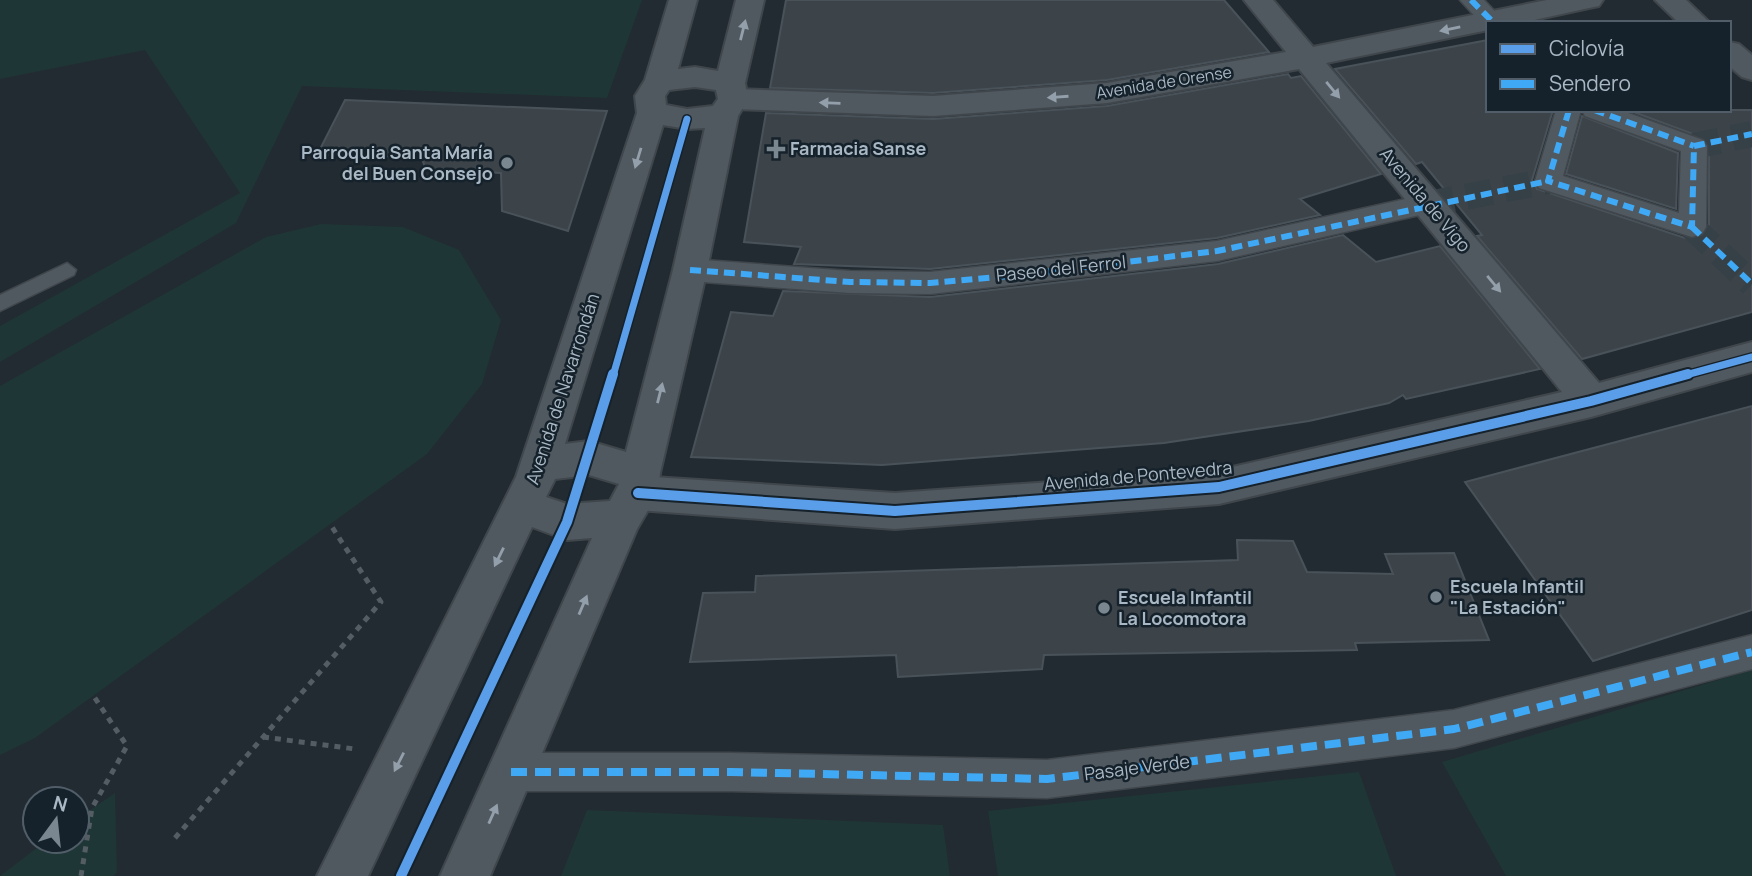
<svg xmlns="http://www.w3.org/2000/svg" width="1752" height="876" font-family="Manrope,sans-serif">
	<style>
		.green { fill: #1f3636 }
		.building { fill: #3c444a; stroke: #495259; stroke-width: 2 }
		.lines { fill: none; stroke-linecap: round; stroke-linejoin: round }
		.pedestrian-tunnel { stroke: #364047; stroke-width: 26; stroke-dasharray: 26 13; stroke-linecap: butt }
		.service-casing { stroke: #40474c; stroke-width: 3 }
		.pedestrian-casing { stroke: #40474c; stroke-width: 3 }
		.minor-casing { stroke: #40474c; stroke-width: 4 }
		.tertiary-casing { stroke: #40474c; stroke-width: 4 }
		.path { stroke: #545d63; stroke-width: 5; stroke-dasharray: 6 6; stroke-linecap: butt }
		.service { fill: #515960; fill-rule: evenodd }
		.pedestrian { fill: #515960; fill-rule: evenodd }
		.minor { fill: #515960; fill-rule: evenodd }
		.tertiary { fill: #515960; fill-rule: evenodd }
		.quiet-far1 { stroke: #3fa9f5; stroke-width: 6; stroke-dasharray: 11 6; stroke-linecap: butt }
		.quiet { stroke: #3fa9f5; stroke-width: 8; stroke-dasharray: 16 8; stroke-linecap: butt }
		.cycleway-far1-casing { stroke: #16222b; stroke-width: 10 }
		.cycleway-casing { stroke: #16222b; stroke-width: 14 }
		.cycleway-far1 { stroke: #5a9eea; stroke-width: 7 }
		.cycleway { stroke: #5a9eea; stroke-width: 10 }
		.oneway { fill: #93a0ac }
		.poi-dot { fill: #7a8791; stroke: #16222b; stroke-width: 2.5 }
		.labels { text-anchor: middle; stroke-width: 5; stroke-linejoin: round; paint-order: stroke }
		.far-street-label { font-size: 16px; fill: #a9b8c5; stroke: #16222b }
		.poi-label { font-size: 18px; font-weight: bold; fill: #a9b8c5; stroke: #16222b; text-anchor: start }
		.street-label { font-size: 18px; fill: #a9b8c5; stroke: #16222b }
	</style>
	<rect width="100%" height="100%" fill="#222b31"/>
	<g class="green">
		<polygon points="0,0 642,0 607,98 302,86 236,223 0,362 0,326 240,193 145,50 0,79"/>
		<polygon points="321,224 403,227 459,250 501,320 482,384 427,454 35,738 0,755 0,386 266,237"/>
		<polygon points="1752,670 1752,876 1506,876 1442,762"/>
		<polygon points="1359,772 1396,876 998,876 988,811"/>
		<polygon points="115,793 117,872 114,876 0,876 46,841 77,841 77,819"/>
		<polygon points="587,810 943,825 950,876 561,876"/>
	</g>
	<g class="building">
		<polygon points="786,0 1224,0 1269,52 1107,80 933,93 770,88"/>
		<polygon points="1488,40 1488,110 1553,110 1532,180 1537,189 1691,240 1703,237 1709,227 1709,145 1704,138 1628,110 1752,110 1752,312 1582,359 1477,236 1482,235 1422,162 1416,164 1335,69"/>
		<polygon points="1288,74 1291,78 1301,76 1381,174 1300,199 1320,215 1217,238 930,269 794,264 801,247 744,242 766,113 933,119 1107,106"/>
		<polygon points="345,100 607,111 568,231 502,211 501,173 426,169 421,157 317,155"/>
		<polygon points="1582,116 1678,153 1676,209 1566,174"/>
		<polygon points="1343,235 1376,262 1440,246 1540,369 1406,399 1403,395 1389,403 1309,421 1164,443 882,465 691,457 731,312 773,316 783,291 930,297 1218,264"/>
		<polygon points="1752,406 1752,610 1593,661 1465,482"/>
		<polygon points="1237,540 1293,541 1307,572 1393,574 1385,554 1454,553 1489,640 1355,643 1357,650 1044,655 1042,669 898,677 896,655 690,662 703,593 755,592 756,576 1238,560"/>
	</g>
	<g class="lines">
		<g class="pedestrian-tunnel">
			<polyline points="1694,146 1752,134"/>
			<polyline points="1428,204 1548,181"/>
			<polyline points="1692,227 1752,284"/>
		</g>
		<g class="service-casing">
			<polygon id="service" points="67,263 76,270 74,275 0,311 0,295"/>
		</g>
		<g class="pedestrian-casing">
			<g id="pedestrian">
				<polygon points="1460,0 1484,0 1503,20 1483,25"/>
				<polygon points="1556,110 1581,110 1563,176 1679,213 1681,151 1585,116 1582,110 1620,110 1703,140 1707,146 1706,227 1702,234 1692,237 1539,188 1535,181"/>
				<polygon points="1428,194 1437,197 1441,204 1437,211 1217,261 930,294 850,293 690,281 680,278 676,270 680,262 690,259 850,271 930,272 1217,241"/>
				<polygon points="1752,635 1752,669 1454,748 1047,798 731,791 511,791 497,786 492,772 497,758 511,753 731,753 1047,760 1454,710"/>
			</g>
		</g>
		<g class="minor-casing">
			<g id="minor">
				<polygon points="1244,0 1273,0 1313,47 1547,0 1603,0 1599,6 1589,8 1520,23 1488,23 1488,30 1326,63 1599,383 1752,342 1752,372 1591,417 1219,504 895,529 638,510 624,505 618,493 624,481 638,476 895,493 1219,470 1562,392 1299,69 1107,103 933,116 733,109 722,106 718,99 722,92 733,89 933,96 1107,83 1286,52"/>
				<polygon points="1655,0 1686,0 1710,23 1679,23"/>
				<polygon points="1729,42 1739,44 1752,55 1752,80 1742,77 1729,66"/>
			</g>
		</g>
		<g class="tertiary-casing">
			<path id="tertiary" d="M669 0H697L678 69 695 67 718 71 736 0H764L745 83 748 99 738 116 707 270 660 473 658 493 637 529 490 876H440L592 538 567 540 532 527 368 876H317L516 477 637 113 635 96 645 80ZM695 87 716 90 718 99 713 106 687 109 666 105 665 96 669 90ZM663 125 687 129 705 128 673 270 626 452 589 441 565 444ZM589 475 619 484 610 501 567 504 546 497 555 479Z"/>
		</g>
		<g class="path">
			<polyline points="263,737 355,749"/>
			<polyline points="175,838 381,602 330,524"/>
			<polyline points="81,876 92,808 127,746 93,695"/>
		</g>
		<use href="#service" class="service"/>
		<use href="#pedestrian" class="pedestrian"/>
		<use href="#minor" class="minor"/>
		<use href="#tertiary" class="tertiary"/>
		<g class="quiet-far1">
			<polyline points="1471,0 1494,23"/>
			<polyline points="1569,110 1548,181 1692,227 1694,146"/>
			<polyline points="1594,110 1694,146"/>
			<polyline points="1694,146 1752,134"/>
			<polyline points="1692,227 1752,284"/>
			<polyline points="690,270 850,282 930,283 1019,275 1217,251 1548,181"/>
		</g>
		<polyline class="quiet" points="511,772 731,772 1047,779 1454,729 1752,652"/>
		<g class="cycleway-far1-casing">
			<g id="cycleway-far1">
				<polyline points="613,376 687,119"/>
				<polyline points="1682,376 1752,357"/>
			</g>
		</g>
		<g class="cycleway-casing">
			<g id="cycleway">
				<polyline points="638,493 895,511 1219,487 1591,401 1688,374"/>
				<polyline points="401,876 567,522 613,374"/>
			</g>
		</g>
		<use href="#cycleway-far1" class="cycleway-far1"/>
		<use href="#cycleway" class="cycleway"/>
	</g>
	<defs><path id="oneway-solid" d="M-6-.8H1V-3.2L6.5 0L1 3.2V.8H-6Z" transform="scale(1.75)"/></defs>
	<g class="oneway">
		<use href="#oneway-solid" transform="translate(1450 29) rotate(168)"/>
		<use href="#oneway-solid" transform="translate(743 30) rotate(-76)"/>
		<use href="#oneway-solid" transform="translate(1333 90) rotate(50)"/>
		<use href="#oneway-solid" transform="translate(1058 97) rotate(176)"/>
		<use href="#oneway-solid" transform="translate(830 103) rotate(-178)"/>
		<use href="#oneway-solid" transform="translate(638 158) rotate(107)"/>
		<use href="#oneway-solid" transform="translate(1494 284) rotate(50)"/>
		<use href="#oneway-solid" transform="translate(660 393) rotate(-76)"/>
		<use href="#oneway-solid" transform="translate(499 557) rotate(116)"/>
		<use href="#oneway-solid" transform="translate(583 605) rotate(-67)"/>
		<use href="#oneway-solid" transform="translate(399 762) rotate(117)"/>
		<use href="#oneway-solid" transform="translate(493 814) rotate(-66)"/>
	</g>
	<g class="poi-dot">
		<path d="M772.5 138.5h7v7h7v7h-7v7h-7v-7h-7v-7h7z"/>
		<circle cx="507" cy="163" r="7"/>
		<circle cx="1436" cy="597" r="7"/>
		<circle cx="1104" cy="608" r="7"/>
	</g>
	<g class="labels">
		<g class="far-street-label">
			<text transform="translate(1164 82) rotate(-9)" y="6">Avenida de Orense</text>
		</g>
		<g class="poi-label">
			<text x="790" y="155">Farmacia Sanse</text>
			<text x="493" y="159" text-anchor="end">Parroquia Santa María<tspan x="493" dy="21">del Buen Consejo</tspan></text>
			<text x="1450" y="593">Escuela Infantil<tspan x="1450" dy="21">"La Estación"</tspan></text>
			<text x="1118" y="604">Escuela Infantil<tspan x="1118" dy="21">La Locomotora</tspan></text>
		</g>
		<g class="street-label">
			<text transform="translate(1425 200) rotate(50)" y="6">Avenida de Vigo</text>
			<text transform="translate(1061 269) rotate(-6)" y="6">Paseo del Ferrol</text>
			<text transform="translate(563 389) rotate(-72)" y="6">Avenida de Navarrondán</text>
			<text transform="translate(1138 476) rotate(-5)" y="6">Avenida de Pontevedra</text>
			<text transform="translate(1137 768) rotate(-7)" y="6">Pasaje Verde</text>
		</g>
	</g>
	<rect x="1486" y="21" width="245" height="91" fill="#16222b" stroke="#515e69" stroke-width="2"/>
	<rect x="1500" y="44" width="35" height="10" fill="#5a9eea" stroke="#515e69" stroke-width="2"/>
	<text x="1549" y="56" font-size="21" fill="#a9b8c5">Ciclovía</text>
	<rect x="1500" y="79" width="35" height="10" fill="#3fa9f5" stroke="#515e69" stroke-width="2"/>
	<text x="1549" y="91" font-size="21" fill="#a9b8c5">Sendero</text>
	<g transform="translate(56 820) rotate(15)"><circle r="33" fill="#16222b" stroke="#515e69" stroke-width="2"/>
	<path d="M0-5L12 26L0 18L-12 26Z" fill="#7a8791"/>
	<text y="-10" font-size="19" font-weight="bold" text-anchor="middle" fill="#a9b8c5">N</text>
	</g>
</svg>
